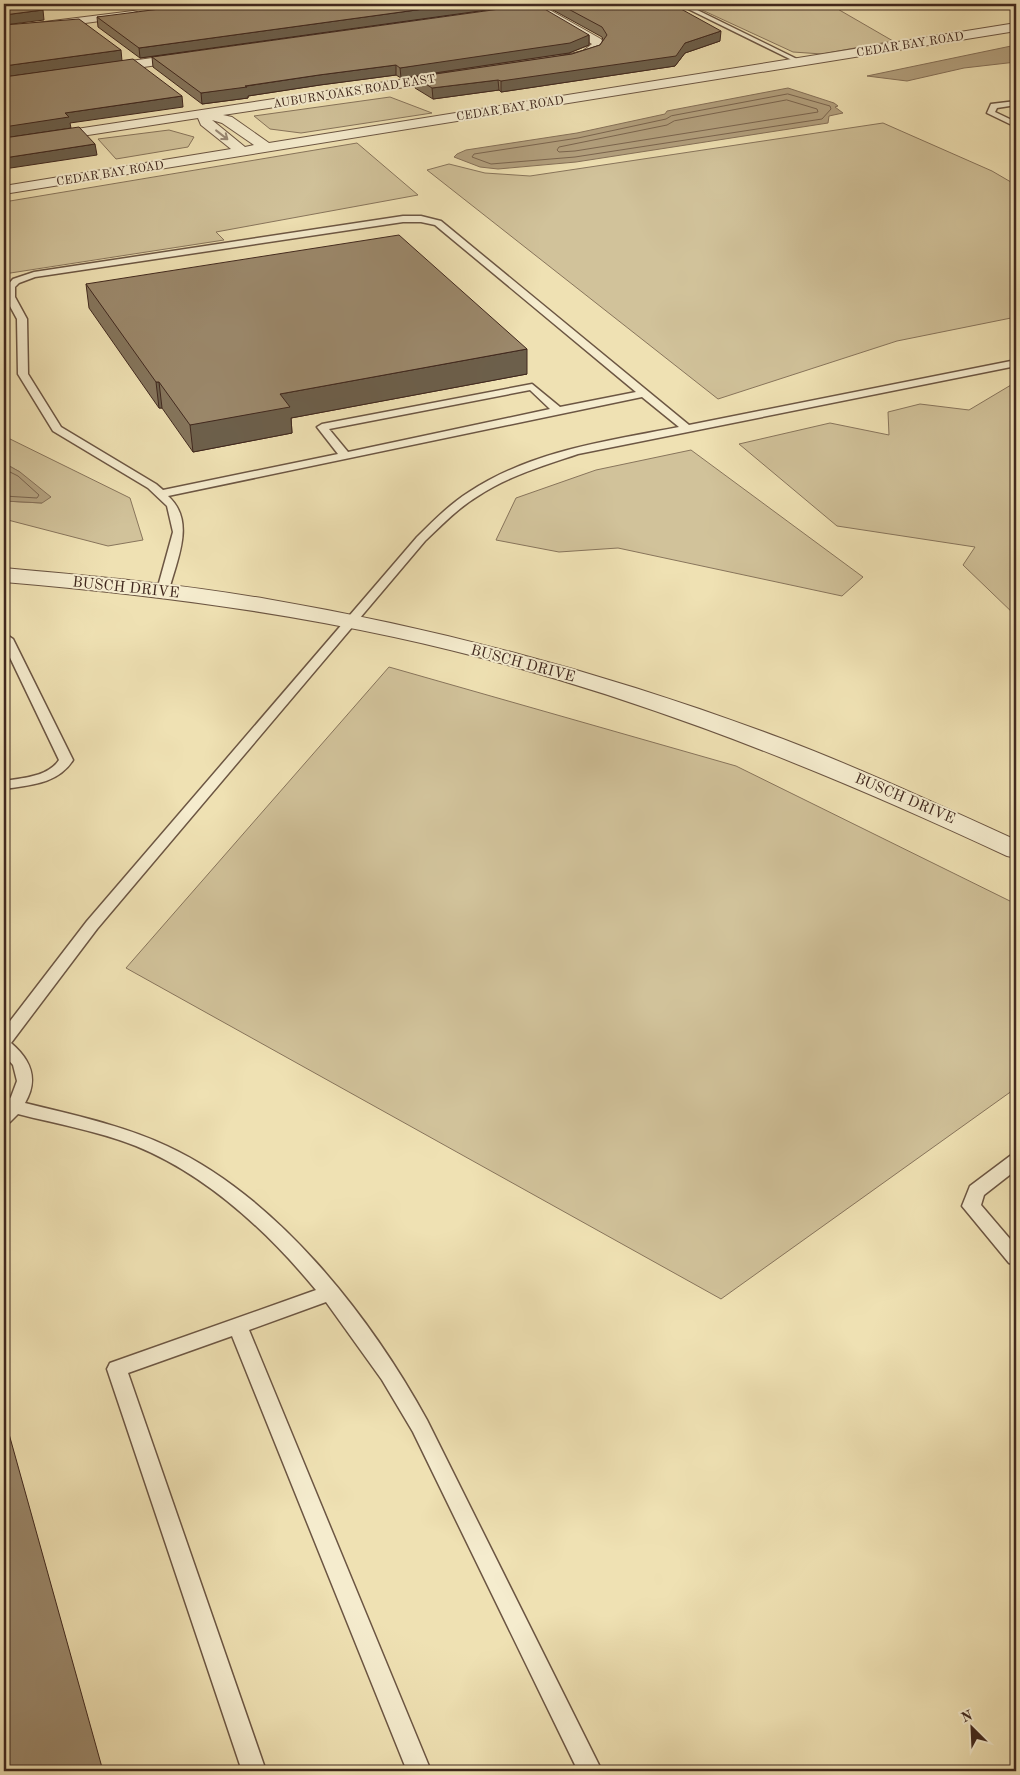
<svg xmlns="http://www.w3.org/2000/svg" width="1020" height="1775" font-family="'Old Standard TT',serif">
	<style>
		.green { fill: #d1c29a; stroke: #88755c }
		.water { fill: #b4a280; stroke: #867159 }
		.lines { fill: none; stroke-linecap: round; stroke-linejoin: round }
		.shore { stroke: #7a654f; stroke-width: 1 }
		.service-casing { stroke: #6c5643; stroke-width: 3 }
		.minor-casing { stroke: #6c5643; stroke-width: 2 }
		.tertiary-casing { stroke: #6c5643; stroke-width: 2 }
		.service { fill: #f5ecce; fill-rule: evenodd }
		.minor { fill: #f5ecce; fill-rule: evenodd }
		.tertiary { fill: #f5ecce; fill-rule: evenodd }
		.wall { fill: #85755c; stroke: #40281e }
		.shaded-wall { fill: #6c5f4b; stroke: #40281e }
		.building { fill: #9b886b; stroke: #40281e }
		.oneway { stroke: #9a8a76 }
		.labels { text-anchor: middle; stroke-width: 4; stroke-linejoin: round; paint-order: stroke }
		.far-street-label { font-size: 12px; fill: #40281e; stroke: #f5ecce }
		.street-label { font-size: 15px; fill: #40281e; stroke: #f5ecce }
	</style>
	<rect width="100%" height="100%" fill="#efe1b3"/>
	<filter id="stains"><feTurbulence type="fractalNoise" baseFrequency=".004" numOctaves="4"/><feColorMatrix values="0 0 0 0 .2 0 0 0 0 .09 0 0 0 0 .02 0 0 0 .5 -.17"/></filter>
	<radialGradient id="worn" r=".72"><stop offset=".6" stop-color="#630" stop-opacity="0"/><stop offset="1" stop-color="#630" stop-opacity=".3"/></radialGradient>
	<g class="green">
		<polygon points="689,4 829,4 893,41 822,54 793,52"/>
		<polygon points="390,97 432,113 301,133 270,129 254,116"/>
		<polygon points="883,123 992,171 1016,185 1016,317 897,341 718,399 427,170 449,164 485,173 530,176"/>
		<polygon points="169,130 194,137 188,147 116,159 98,139"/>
		<polygon points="357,143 418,195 216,232 224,240 4,274 4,202"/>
		<polygon points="1016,382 1016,616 963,565 975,547 837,526 739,444 830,423 889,435 888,412 920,404 969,410"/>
		<polygon points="4,436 130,498 143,540 108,546 4,519 4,501 42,503 20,472 4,463"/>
		<polygon points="691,450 863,577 842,596 618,548 559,552 496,540 516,498 596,470"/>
		<polygon points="389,667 736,766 1016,904 1016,1088 721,1299 126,968"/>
	</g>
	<g class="water">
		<polygon points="1016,45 1016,62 964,68 907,81 867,76"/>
		<polygon points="788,88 834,103 838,106 835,107 843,113 829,116 828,123 576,162 498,169 480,167 454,157 457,154 466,150 577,133 665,114 667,111"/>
		<polygon points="4,463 20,472 51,497 42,503 4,501"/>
	</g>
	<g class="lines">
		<g class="shore">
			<polygon points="788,94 830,106 831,109 822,119 575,157 491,164 472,157 474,154 578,138 666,119 671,116"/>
			<polygon points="787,100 817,109 818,112 575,151 559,152 557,150 559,147 667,125 674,121"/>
			<polyline points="4,469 18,476 39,495 37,498 4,496"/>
		</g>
		<g class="service-casing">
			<g id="service">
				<polygon points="678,4 685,4 803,62 798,63"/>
				<polygon points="1016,101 1016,105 997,108 995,112 1016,122 1016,127 987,113 991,104"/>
				<path d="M403 216H421L441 221 689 425 1016 360V366L578 454C543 466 508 476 478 496 458 508 442 525 425 541L97 929 11 1043C31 1060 39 1079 25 1103 73 1115 122 1125 167 1146 277 1197 370 1316 427 1420L602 1771H578L413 1432 382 1380 326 1302 249 1330 431 1771H407L232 1336 128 1373 266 1771H242L107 1369 110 1363 316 1290C268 1232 207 1175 136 1146 98 1131 57 1124 18 1114L10 1122 4 1124V1107L11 1097 17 1081 13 1065 4 1055V1029L87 921 417 537C433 521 450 504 469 492 531 451 607 441 679 427L642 397 168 496C196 521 177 559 169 590L163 594 159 593 157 590 173 532 167 506 148 488 53 431 18 374 17 319 5 297 6 287 13 279 34 272ZM403 222H421L435 225 636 392 560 407 532 384 322 424 317 427 338 454 163 490 156 484 61 427 28 374 27 319 15 297V287L19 283 35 277ZM530 390 550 409 348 452 329 429Z"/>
				<path d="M4 633 13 639 73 760C58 784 30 785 4 789V781C22 778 48 777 59 760L4 645Z"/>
				<polygon points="1016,1154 1016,1170 984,1195 981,1205 1016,1246 1016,1265 1009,1263 962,1206 970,1186 1010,1156"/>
			</g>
		</g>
		<g class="minor-casing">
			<g id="minor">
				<path d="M525 4H539L601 39 605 46C597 57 574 65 561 62L559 59 561 56 583 51 592 44Z"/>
				<polygon points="133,11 137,12 137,16 4,34 4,27"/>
				<path d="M1016 23V31L4 194V186L231 149 201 125 198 118 4 148V140L451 72 457 76 451 80 223 115 232 117 269 143ZM212 120 222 123 254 145 245 147Z"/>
				<polygon points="188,53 194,57 192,60 102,73 96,69 102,65"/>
			</g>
		</g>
		<g class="tertiary-casing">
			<path id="tertiary" d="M4 568C92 576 180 584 267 599 443 629 616 676 783 739 862 769 939 805 1016 840V858L1007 856C810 764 607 683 394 637 265 609 135 593 4 582Z"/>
		</g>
		<use href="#service" class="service"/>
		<use href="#minor" class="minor"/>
		<use href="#tertiary" class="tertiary"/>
	</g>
	<g class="wall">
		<polygon points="542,4 672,4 720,41 685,53 675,66 501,92 499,90 433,99 415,88 415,77 572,54 600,45 603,40 602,37"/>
		<polygon points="523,5 140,58 98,27 97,17"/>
		<polygon points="589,35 589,45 569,53 401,78 396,75 320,85 248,96 248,98 202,104 153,67 152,57"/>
		<polygon points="86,284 527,374 291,418 292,433 193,452 162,408 159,408 89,308"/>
	</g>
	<g class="shaded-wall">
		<polygon points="460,4 524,4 523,5 140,58 139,48"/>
		<polygon points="43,10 44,20 4,25 4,15"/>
		<polygon points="721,31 720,41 685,53 675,66 501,92 501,81 685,43"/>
		<polygon points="589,35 589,45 569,53 401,78 400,68"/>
		<polygon points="121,50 122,61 4,77 4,66"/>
		<polygon points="396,65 396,75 320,85 248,96 248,98 202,104 201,93 319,75"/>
		<polygon points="498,80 499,90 433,99 432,88"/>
		<polygon points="182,96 183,107 70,123 71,128 4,138 4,127 65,113"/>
		<polygon points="95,144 97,155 4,169 4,158"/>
		<polygon points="527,349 527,374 291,418 292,433 193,452 190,425 280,394"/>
		<polygon points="156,382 159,382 162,408 159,408"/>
	</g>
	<g class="building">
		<polygon points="4,4 36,4 43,10 4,15"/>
		<polygon points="199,4 460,4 139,48 97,17"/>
		<polygon points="536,4 589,35 570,43 400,68 396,65 319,75 245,86 247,87 201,93 152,57"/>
		<polygon points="559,4 672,4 721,31 685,43 676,56 501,81 498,80 432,88 415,77 572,54 600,45 607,35 602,27"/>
		<polygon points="79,19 121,50 4,66 4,25"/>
		<polygon points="133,59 182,96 65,113 69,117 4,127 4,77"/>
		<polygon points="79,127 95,144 4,158 4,138"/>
		<polygon points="399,235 527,349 280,394 290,407 190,425 159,382 156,382 86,284"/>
		<polygon points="4,1416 103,1771 4,1771"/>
	</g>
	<defs><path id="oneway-shaft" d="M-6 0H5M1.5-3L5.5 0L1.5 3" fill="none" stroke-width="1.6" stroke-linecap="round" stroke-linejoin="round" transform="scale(1.25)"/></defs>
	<use class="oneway" href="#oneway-shaft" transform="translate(222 135) rotate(38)"/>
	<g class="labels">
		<g class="far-street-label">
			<text transform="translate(910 44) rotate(-9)" y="4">CEDAR BAY ROAD</text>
			<text transform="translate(354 91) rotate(-9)" y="4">AUBURN OAKS ROAD EAST</text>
			<text transform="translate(510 108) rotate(-9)" y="4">CEDAR BAY ROAD</text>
			<text transform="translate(110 173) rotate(-9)" y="4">CEDAR BAY ROAD</text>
		</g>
		<g class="street-label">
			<text transform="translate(126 587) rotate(6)" y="5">BUSCH DRIVE</text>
			<text transform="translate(523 663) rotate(15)" y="5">BUSCH DRIVE</text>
			<text transform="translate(905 798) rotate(23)" y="5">BUSCH DRIVE</text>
		</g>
	</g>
	<rect width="1020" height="1775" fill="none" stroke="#efe1b3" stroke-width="20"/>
	<rect x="5" y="5" width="1010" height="1765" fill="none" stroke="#40281e" stroke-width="2.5"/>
	<rect x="10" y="10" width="1000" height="1755" fill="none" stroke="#40281e"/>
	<g transform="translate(972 1728) rotate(336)" stroke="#f5ecce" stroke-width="4" paint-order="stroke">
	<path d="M0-4L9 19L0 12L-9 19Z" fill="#40281e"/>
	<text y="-8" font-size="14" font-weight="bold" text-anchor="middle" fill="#40281e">N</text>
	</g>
	<rect width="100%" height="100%" filter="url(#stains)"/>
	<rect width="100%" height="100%" fill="url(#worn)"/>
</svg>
